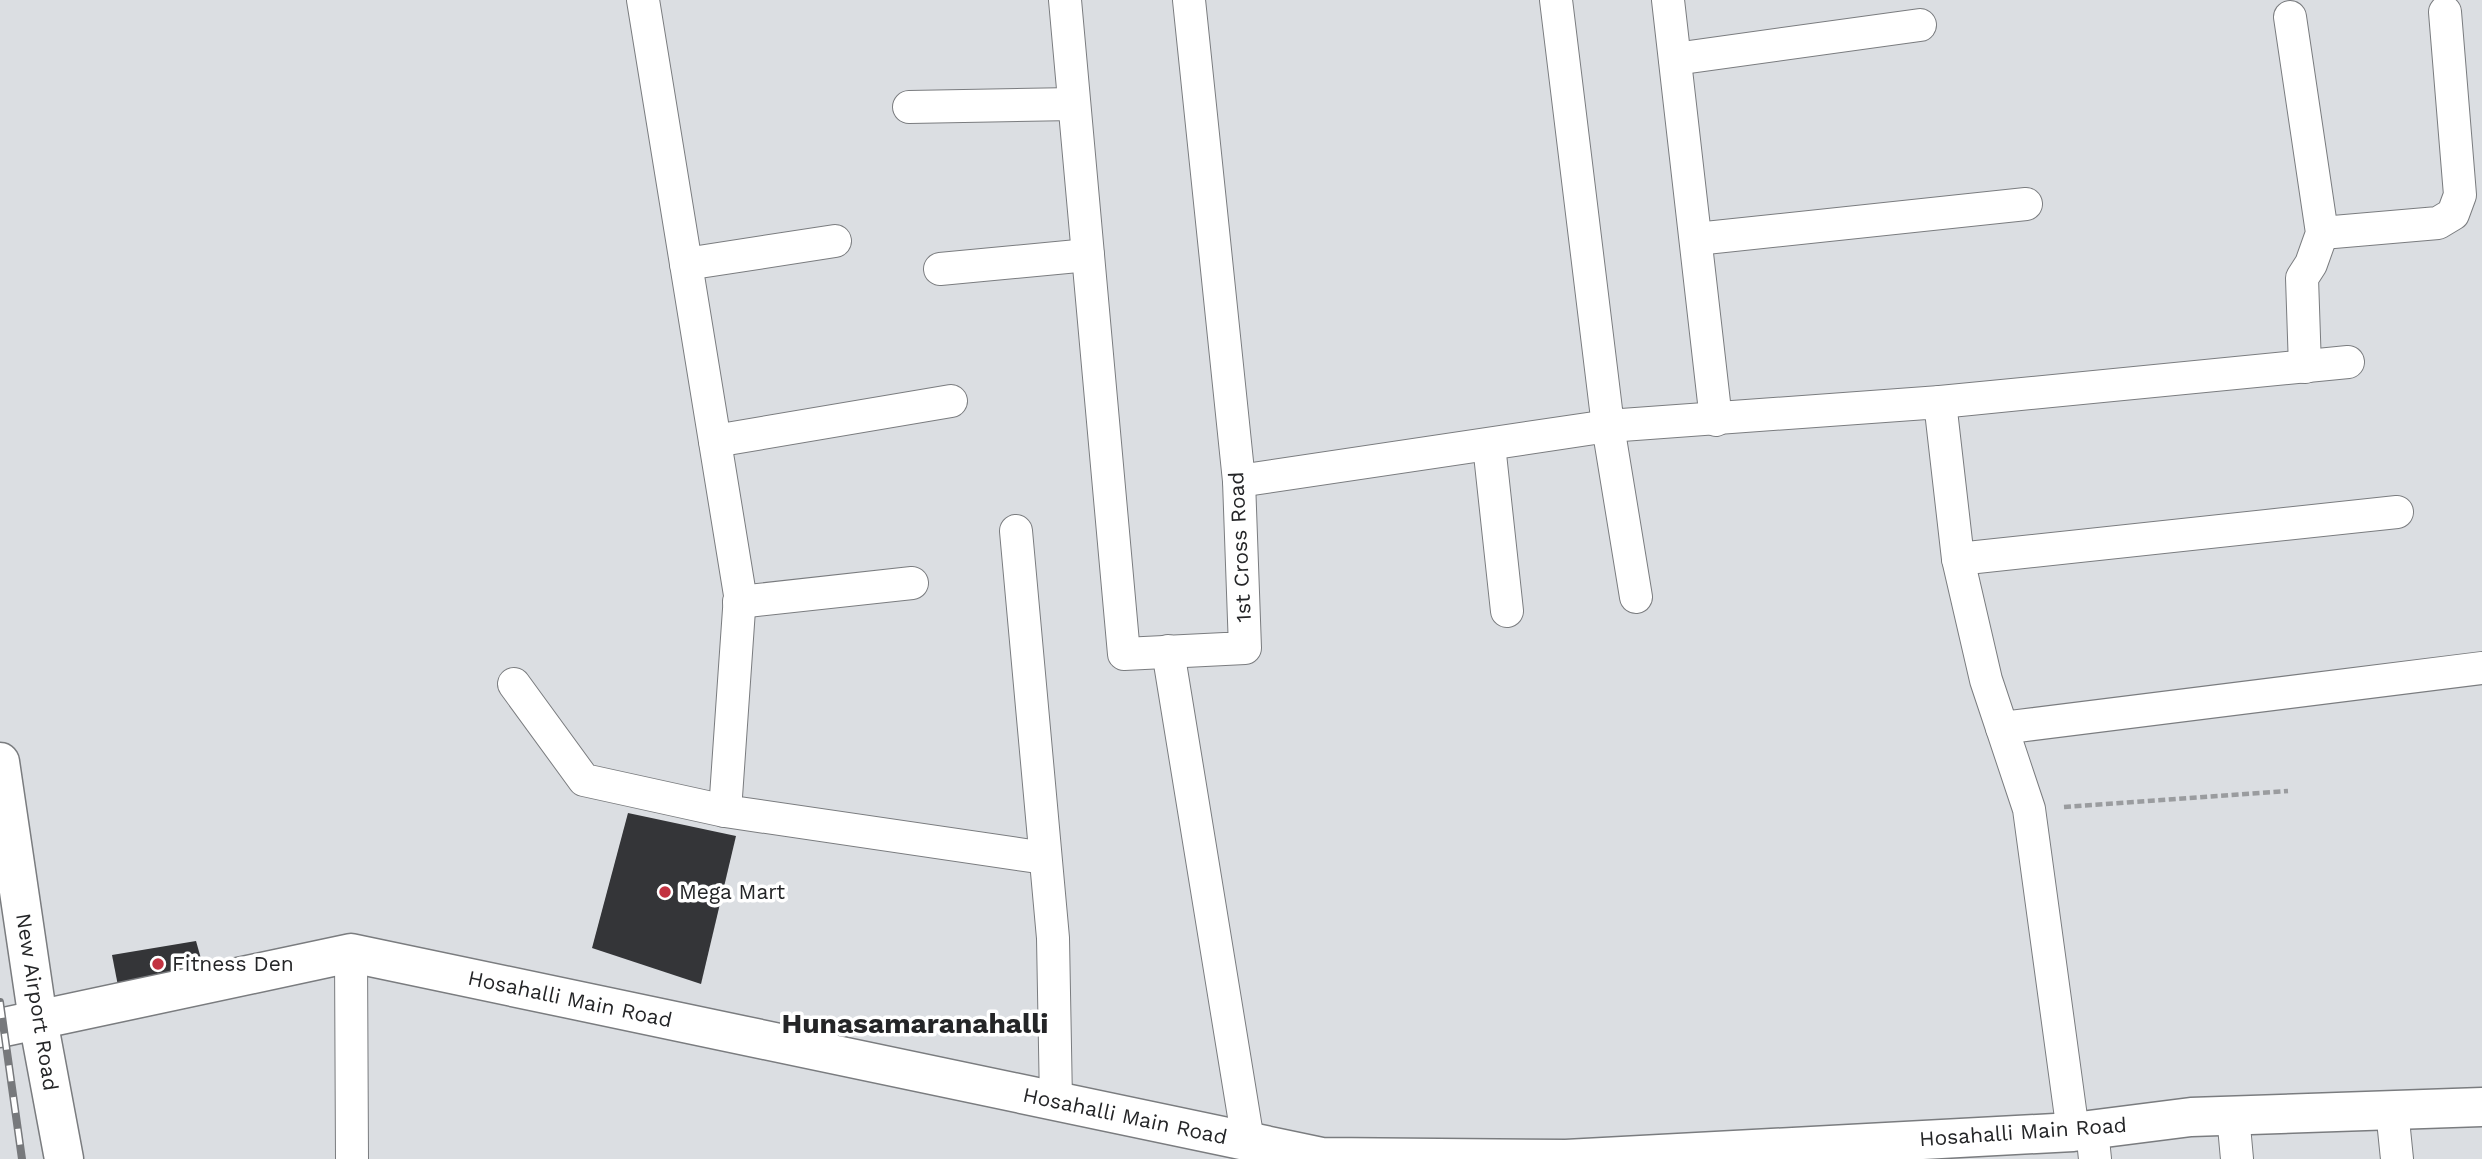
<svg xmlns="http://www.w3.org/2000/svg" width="2482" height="1159" font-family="'Work Sans',sans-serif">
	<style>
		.building { fill: #343538 }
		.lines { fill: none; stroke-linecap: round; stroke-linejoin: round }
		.minor-casing { stroke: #7a7c7f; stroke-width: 34 }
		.tertiary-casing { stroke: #7a7c7f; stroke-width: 41 }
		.path { stroke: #9a9c9f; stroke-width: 4.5; stroke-dasharray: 7 3.5; stroke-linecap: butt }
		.minor { stroke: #fff; stroke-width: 32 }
		.tertiary { stroke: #fff; stroke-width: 38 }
		.rail-casing { stroke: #77797c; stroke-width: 8 }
		.rail { stroke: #fff; stroke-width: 5; stroke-dasharray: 16; stroke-linecap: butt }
		.poi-dot { fill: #c23241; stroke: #fff; stroke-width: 2.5 }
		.labels { text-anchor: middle; stroke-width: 7; stroke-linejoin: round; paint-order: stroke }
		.street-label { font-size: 21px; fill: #242527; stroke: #fff }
		.poi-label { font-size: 21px; fill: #242527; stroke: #fff; text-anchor: start }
		.district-label { font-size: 28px; font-weight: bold; fill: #242527; stroke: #fff }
	</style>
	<rect width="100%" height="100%" fill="#dbdee2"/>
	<g class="building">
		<polygon points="628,813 736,836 701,984 592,948"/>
		<polygon points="196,941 205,973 119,991 112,955"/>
	</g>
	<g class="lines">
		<g class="minor-casing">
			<g id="minor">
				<polyline points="643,0 740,595 725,811 1045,858"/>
				<polyline points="1065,0 1124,654 1245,648 1239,481 1189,0"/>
				<polyline points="1556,0 1608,426 1940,402 1958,559 1986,680 2029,809 2073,1132"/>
				<polyline points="1668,0 1716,420"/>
				<polyline points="2290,17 2322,233 2311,264 2302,278 2305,367"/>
				<polyline points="1675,59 1920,25"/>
				<polyline points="909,107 1074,104"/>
				<polyline points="2322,233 2438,223 2453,214 2460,195 2445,12"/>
				<polyline points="1696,239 2026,204"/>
				<polyline points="686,264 835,241"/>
				<polyline points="940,269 1088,255"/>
				<polyline points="1940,402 2348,362"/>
				<polyline points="715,441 951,401"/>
				<polyline points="1489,445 1507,611"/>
				<polyline points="1239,481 1608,426 1636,597"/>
				<polyline points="1016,531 1053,938 1056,1101"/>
				<polyline points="1958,559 2397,512"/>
				<polyline points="739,602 912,583"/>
				<polyline points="1168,651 1248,1141"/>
				<polyline points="514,684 584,780 725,811"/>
				<polyline points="2002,728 2482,668"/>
				<polyline points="351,953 352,1159"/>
				<polyline points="2392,1110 2397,1159"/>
				<polyline points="2233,1115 2237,1159"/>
				<polyline points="2092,1130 2095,1159"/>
			</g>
		</g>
		<g class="tertiary-casing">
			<g id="tertiary">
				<polyline points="0,762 38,1020 64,1159"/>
				<polyline points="0,1028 351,953 1322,1157 1566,1159 2073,1132 2191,1117 2482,1107"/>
			</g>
		</g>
		<polyline class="path" points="2064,807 2288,791"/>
		<use href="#minor" class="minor"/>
		<use href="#tertiary" class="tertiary"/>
		<g class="rail-casing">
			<polyline id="rail" points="0,1002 22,1159"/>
		</g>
		<use href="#rail" class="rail"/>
	</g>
	<g class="poi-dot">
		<circle cx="665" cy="892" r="7"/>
		<circle cx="158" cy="964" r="7"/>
	</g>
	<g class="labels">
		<g class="street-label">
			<text transform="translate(1240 547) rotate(-93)" y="7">1st Cross Road</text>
			<text transform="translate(570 999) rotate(12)" y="7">Hosahalli Main Road</text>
			<text transform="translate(37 1002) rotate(81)" y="7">New Airport Road</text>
			<text transform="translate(1125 1116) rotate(12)" y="7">Hosahalli Main Road</text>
			<text transform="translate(2023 1132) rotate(-4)" y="7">Hosahalli Main Road</text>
		</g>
		<g class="poi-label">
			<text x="679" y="899">Mega Mart</text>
			<text x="172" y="971">Fitness Den</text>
		</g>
		<g class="district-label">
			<text x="915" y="1033">Hunasamaranahalli</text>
		</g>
	</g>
</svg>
